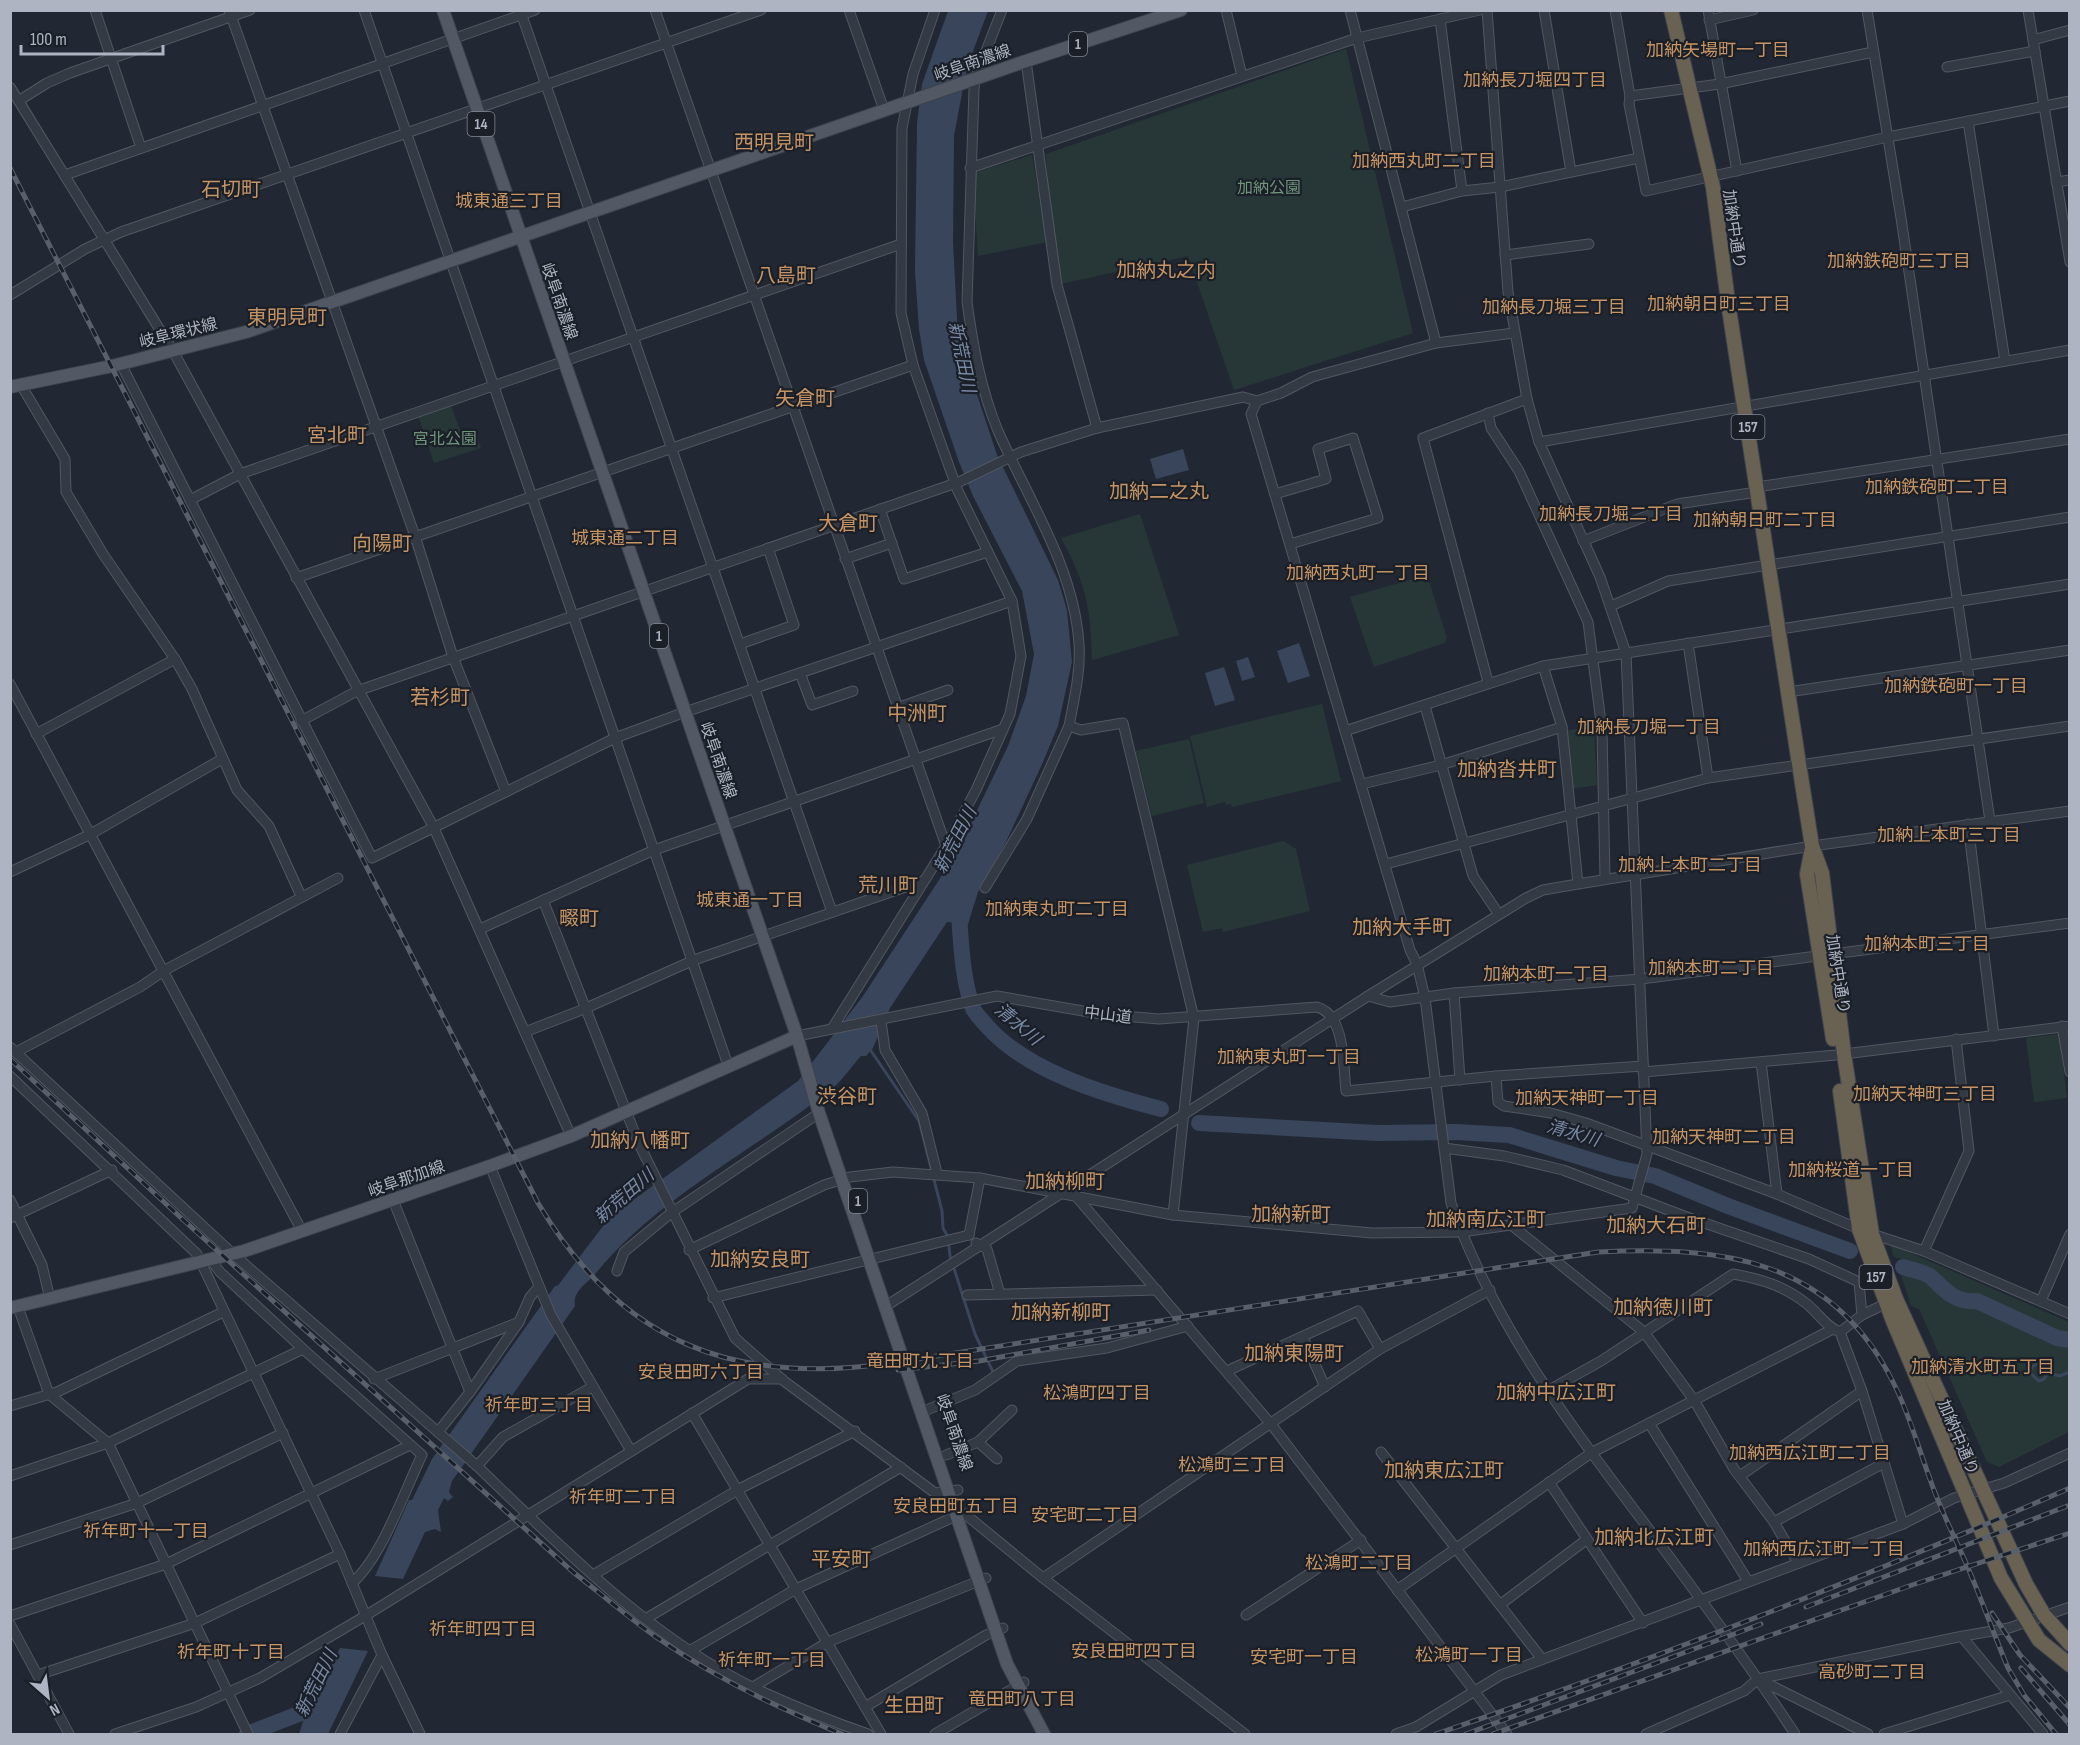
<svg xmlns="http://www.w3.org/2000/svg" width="2080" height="1745" font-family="'Sofia Sans Condensed','Noto Sans JP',sans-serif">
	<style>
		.green { fill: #273738 }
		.water { fill: #38455b }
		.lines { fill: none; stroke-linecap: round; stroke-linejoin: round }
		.stream { stroke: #38455b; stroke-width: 3 }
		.river { stroke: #38455b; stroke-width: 16 }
		.minor-casing { stroke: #525762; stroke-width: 11 }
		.major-casing { stroke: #3e434d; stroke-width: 14 }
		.highway-casing { stroke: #3f444e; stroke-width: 16 }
		.minor { stroke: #343a44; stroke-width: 9 }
		.major { stroke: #525964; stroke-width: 12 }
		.highway { stroke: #696152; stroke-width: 14 }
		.rail-casing { stroke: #58606c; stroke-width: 5 }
		.rail { stroke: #1a1f28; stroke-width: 3; stroke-dasharray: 9; stroke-linecap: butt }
		.labels { text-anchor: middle; stroke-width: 4.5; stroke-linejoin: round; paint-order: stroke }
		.shield { fill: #1a1f28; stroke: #828793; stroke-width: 1.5 }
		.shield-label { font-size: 15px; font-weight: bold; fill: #aeb4c1 }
		.street-label { font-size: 16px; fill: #aeb4c1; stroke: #1a1f28 }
		.park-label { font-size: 16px; fill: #70947a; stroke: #1a1f28 }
		.neighbourhood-label { font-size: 18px; fill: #c69464; stroke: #1a1f28 }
		.water-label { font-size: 18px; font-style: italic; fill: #798aa6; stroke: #1a1f28 }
		.quarter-label { font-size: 20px; fill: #c69464; stroke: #1a1f28 }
	</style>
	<rect width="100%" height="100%" fill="#212833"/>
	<g class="green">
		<polygon points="1346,49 1413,333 1234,390 1188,256 1061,284 1050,218 1046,154"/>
		<polygon points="1032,155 1047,242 978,256 973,173"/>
		<polygon points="450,404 464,440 477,436 481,448 434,463 418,415"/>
		<path d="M1140 514 1179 635 1092 660C1091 609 1086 583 1061 538Z"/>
		<polygon points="1427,575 1447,638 1444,643 1374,667 1350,597"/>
		<polygon points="1322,704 1341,781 1232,807 1231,804 1226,805 1225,802 1207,807 1190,736"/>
		<polygon points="1594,726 1597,785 1571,789 1565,731"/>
		<polygon points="1189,739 1204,803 1152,816 1136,751"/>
		<polygon points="1283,841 1296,849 1310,911 1223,932 1222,928 1203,932 1187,865"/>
		<polygon points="2059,1034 2067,1098 2034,1102 2026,1038"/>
		<polygon points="1890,1244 2069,1322 2069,1432 1999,1467 1987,1462 1919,1309 1911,1306 1901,1275 1905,1260 1894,1257"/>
	</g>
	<g class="water">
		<path d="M948 11H988L967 67 954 136 953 242 958 337 997 455 1058 580 1067 610 1072 662 1058 726 1043 762 1006 842 978 892 968 924 947 922 890 1008 873 1048 866 1056H861C852 1066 844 1078 834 1087 756 1150 659 1196 596 1273 588 1283 572 1291 575 1306L452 1481 449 1492 453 1497 448 1501 444 1498 438 1510 441 1532 435 1529 425 1532 403 1579 375 1576 409 1500H412L432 1459 555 1286 578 1281 592 1267 597 1241 606 1228 604 1221 798 1081 863 996 939 880 969 827 1008 746 1026 696 1034 654 1022 591 973 496 959 462 924 360 919 329 915 272 917 123 922 84Z"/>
		<polygon points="1183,449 1189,470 1156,479 1150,459"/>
		<polygon points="1299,643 1310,676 1288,683 1277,651"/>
		<polygon points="1248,657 1255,677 1242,681 1236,661"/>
		<polygon points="1224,667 1235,700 1215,706 1205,673"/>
		<polygon points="340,1648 368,1651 328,1734 299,1734 308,1706 314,1702"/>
	</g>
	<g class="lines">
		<g class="stream">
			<polyline points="869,1048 919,1121 942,1211 943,1228 948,1237 950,1256 975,1334 994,1374"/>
			<polyline points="2048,1372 2045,1366 2038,1363 2032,1367 2030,1373 2039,1381 2044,1379 2048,1372 2059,1376 2070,1372"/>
		</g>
		<g class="river">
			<path d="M958 902C961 936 961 973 972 1006 974 1013 981 1019 986 1025 1026 1071 1103 1094 1161 1109"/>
			<polyline points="1199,1123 1377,1133 1455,1132 1509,1135 1616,1168 1655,1176 1728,1206 1850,1251"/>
			<path d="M1903 1267C1911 1270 1925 1272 1931 1277 1946 1291 1955 1303 1977 1301L2057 1338 2070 1340"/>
			<polyline points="557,1300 610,1230"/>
			<polyline points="247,1734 327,1703"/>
		</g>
		<g class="minor-casing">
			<g id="minor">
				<polyline points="95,10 141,148"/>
				<polyline points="229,10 415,536 453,657 506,792"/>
				<polyline points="364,10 728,1065"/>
				<polyline points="520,10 832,912"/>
				<polyline points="655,10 946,846"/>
				<polyline points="849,10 884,110"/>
				<path d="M1002 10 975 79 974 89 967 302C973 346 981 390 998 431 1028 499 1074 567 1079 644 1081 671 1074 699 1069 726L1081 730 1123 723 1194 1018 1173 1215"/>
				<polyline points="1226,10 1242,76"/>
				<polyline points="1350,10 1436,343"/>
				<polyline points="1544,10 1571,172"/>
				<polyline points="1615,10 1630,96 1629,104 1646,191 1888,137 2070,101"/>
				<polyline points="1708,10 1737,171"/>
				<polyline points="1867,10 1901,218 1990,821"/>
				<polyline points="2028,10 2070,262"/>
				<polyline points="1440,19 1462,191"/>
				<polyline points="1709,20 1753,10"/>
				<polyline points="2033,40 2070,30"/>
				<polyline points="1026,61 1057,285 1097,428"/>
				<polyline points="1947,67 2035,51"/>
				<polyline points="10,87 173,351 433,826 571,1136"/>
				<polyline points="1630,96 1720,84 1873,52"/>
				<polyline points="20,100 47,83 70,73 250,10"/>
				<polyline points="1968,121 2005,361"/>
				<polyline points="970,168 1357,38 1480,10"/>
				<polyline points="65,175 535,10"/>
				<polyline points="2056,182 2070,180"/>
				<polyline points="1402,207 1462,191 1500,187 1639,158"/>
				<polyline points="1505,255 1589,244"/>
				<polyline points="10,295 85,249 121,232 761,10"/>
				<path d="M1514 333 1436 343 1312 377 1281 393 1257 401 1251 414 1410 950 1417 964 1425 998 1451 1203C1492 1322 1572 1428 1648 1528 1698 1595 1749 1664 1795 1734"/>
				<polyline points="121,364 372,858 615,738 685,712 1012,601"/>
				<polyline points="21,385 65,459 66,492 103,554 175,659 192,689 237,790 269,826 301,896"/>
				<polyline points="1488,413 1491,428 1519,471 1588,622 1602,730 1605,879"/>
				<polyline points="1539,442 2070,350"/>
				<polyline points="1757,487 2070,439"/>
				<polyline points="1275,494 1326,479 1318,449 1353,438 1378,518 1290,544"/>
				<polyline points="190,500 240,474 901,244"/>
				<polyline points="880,509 904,579 988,552"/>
				<polyline points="1583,541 1677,504 1757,492"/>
				<polyline points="845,559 892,543"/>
				<polyline points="296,578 913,365"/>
				<polyline points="1611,606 1668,581 2070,517"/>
				<polyline points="1688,643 1708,778"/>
				<polyline points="740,644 794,625 768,548"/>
				<polyline points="1543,666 1562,727 1578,884"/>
				<polyline points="800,673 812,705 853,691"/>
				<polyline points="1488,682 1423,438 1527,399"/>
				<polyline points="10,684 302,1231"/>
				<polyline points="1788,692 2070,650"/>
				<polyline points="1425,706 1473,876 1498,913"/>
				<polyline points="897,708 948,690"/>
				<polyline points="301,721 357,691 959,482 1021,452 1097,428 1243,397 1257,401"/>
				<polyline points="1345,731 1543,666 2070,584"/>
				<polyline points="36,734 175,659"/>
				<polyline points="1362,784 1441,765 1562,727"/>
				<polyline points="1968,824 1994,1036"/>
				<polyline points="1386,864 1708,778 2070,726"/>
				<polyline points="10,872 89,835 222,759"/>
				<polyline points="985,888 1027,819 1069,726"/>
				<polyline points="543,900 639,1144 735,1338 784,1381 935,1493 958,1490"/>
				<polyline points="480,929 654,850 1003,729"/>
				<polyline points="1454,993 1460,1080"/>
				<polyline points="1368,996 1390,1002 1454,993 1641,979 2070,923"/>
				<polyline points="881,1021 885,1050 922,1113 937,1173"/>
				<polyline points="2062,1026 2070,1072"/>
				<polyline points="833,1027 946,846 976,790 1010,714 1021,656 1012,601 957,489 913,365 901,313 902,128 913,74 935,10"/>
				<polyline points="525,1032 584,1009 694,960 923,881"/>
				<path d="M797 1036 997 996 1100 1014 1159 1019 1317 1007C1346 1015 1343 1067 1346 1091L1496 1076 1643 1066"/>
				<polyline points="10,1047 233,1254 477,1466"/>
				<polyline points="16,1052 140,987 165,970 338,878"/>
				<polyline points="1761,1062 1777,1194"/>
				<polyline points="1643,1072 1836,1055 2070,1026"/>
				<polyline points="10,1076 197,1254 340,1554 382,1655 420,1734"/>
				<polyline points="1496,1076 1498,1102 1504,1106 1551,1113 1586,1123 1777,1194 1859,1229"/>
				<polyline points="1444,1148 1504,1156 1563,1170 1684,1216 1809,1259 1859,1282 1862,1315"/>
				<polyline points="490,1166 551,1315 631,1451"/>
				<polyline points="1074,1194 1271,1424 1507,1734"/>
				<polyline points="10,1200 42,1265 50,1299"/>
				<polyline points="393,1200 470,1392"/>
				<polyline points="10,1218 112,1170"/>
				<polyline points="1510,1224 1644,1332 1694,1400 1734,1469 1774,1522 1798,1563"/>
				<polyline points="1872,1234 1924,1251 2070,1314"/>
				<polyline points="969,1235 980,1178"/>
				<polyline points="976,1243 987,1249 1000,1294"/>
				<polyline points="689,1250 824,1185 850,1177 893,1172 980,1178 1173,1215 1372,1233 1461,1232 1632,1208 1647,1154 1626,653 1600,577 1539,442 1527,399 1508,292 1487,10"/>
				<polyline points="1924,1251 1969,1151 1956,1039"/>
				<polyline points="211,1260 220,1272 303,1349"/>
				<polyline points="617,1271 624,1252 671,1213 819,1113"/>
				<polyline points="967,1295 1157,1290"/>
				<polyline points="713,1298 969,1235"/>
				<polyline points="2041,1301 2070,1234"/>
				<polyline points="886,1306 1368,996 1526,898 1543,890 1578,884 1812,846 2070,811"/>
				<polyline points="18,1307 49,1394 108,1443 248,1734"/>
				<polyline points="1840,1332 1862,1315 1887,1303"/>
				<polyline points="1303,1337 1325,1387"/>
				<polyline points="1227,1371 1358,1311 1380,1349"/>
				<polyline points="374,1379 519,1322 530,1297 539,1287"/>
				<path d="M592 1387 503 1437 477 1466C559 1545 650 1638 754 1688 791 1705 830 1721 868 1734"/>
				<path d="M1549 1390 1601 1361 1733 1274C1762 1279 1784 1286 1807 1304 1818 1313 1826 1327 1840 1332L1862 1391 1903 1524"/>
				<polyline points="10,1406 57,1392 223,1312"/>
				<polyline points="922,1412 975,1390 1017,1361 1107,1348 1188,1326"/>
				<polyline points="692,1413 881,1734"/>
				<polyline points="1649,1423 1748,1581"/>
				<polyline points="438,1432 470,1392 519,1322"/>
				<polyline points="978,1442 1012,1410"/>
				<polyline points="1381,1452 1542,1659"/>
				<polyline points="946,1455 978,1442 997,1459"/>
				<path d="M10 1476 108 1443 303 1349 422 1455C404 1492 382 1557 352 1583"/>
				<polyline points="1740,1476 1862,1391"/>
				<polyline points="1549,1482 1643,1623"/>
				<polyline points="1774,1522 1884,1463"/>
				<polyline points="10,1545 137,1503 283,1433"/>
				<polyline points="593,1575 741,1488 855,1431"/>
				<polyline points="1043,1578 1380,1349 1490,1290"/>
				<polyline points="1397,1590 1591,1453 1833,1329"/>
				<polyline points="1501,1604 1586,1540"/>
				<polyline points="1246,1615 1361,1540"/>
				<polyline points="10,1616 166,1564 410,1445"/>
				<polyline points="647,1618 901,1467"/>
				<polyline points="10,1624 69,1734"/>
				<polyline points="1963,1638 2043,1734"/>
				<polyline points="691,1650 796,1589 958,1515 965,1514 1043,1578 1245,1734"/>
				<polyline points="38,1675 195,1623 340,1554"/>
				<polyline points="1758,1679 1868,1734"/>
				<polyline points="753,1687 828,1642 986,1578"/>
				<polyline points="865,1707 986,1635 1003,1628"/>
				<polyline points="115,1734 196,1707 260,1678 365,1616 748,1379 782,1379"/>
				<polyline points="340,1734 382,1655"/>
				<polyline points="935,1734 1024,1682"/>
				<polyline points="1396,1734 1416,1727 1501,1675 1903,1524 1954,1498 2004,1483 2070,1453"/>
				<polyline points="1646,1734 1744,1691 1758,1679 1958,1637 2009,1628 2070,1607"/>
				<polyline points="1884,1734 2010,1695"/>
			</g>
		</g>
		<g class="major-casing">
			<g id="major">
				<polyline points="443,10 797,1036 819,1113 1007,1664 1044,1734"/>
				<polyline points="10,387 112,366 246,332 1026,61 1181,10"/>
				<polyline points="10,1308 244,1251 490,1166 571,1136 797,1036"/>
			</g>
		</g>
		<g class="highway-casing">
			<g id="highway">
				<polyline points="1671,10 1713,187 1729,309 1799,764 1812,846 1822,873 1844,1054 1872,1234 1896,1299 2026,1584 2044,1615 2070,1644"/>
				<polyline points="1812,848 1807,874 1833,1039"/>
				<polyline points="1840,1091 1859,1229 1893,1321 2001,1578 2039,1640 2070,1665"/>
			</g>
		</g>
		<use href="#minor" class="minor"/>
		<use href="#major" class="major"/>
		<use href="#highway" class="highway"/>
		<g class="rail-casing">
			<g id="rail">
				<path d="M10 168 538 1203C621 1343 733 1386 892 1363L1598 1252C1722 1246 1831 1258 1893 1382 1909 1413 1918 1447 1930 1479 1941 1512 1958 1543 1971 1575 1984 1606 1995 1637 2008 1668L2024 1695 2056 1734"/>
				<path d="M10 1059 179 1216 573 1572C601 1594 628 1617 656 1637 714 1677 777 1708 842 1734"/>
				<polyline points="898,1370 979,1361 1149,1330"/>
				<polyline points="1806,1607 2070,1505"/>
				<polyline points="1992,1613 2020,1655 2070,1708"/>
				<polyline points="2021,1668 2070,1725"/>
				<path d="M1436 1734C1650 1661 1862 1579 2070 1488"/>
				<polyline points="1466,1734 1761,1624"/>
				<polyline points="1493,1734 1912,1585 2070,1533"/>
			</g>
		</g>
		<use href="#rail" class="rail"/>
	</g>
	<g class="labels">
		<g class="shield">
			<rect x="1069" y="32" width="18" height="24" rx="4.5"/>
			<rect x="467.5" y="112" width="27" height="24" rx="4.5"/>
			<rect x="1731.5" y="415" width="33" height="24" rx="4.5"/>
			<rect x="650" y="624" width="18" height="24" rx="4.5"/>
			<rect x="849" y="1189" width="18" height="24" rx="4.5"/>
			<rect x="1859.5" y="1265" width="33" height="24" rx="4.5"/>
		</g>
		<g class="shield-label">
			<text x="1078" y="49">1</text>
			<text x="481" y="129">14</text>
			<text x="1748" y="432">157</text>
			<text x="659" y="641">1</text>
			<text x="858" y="1206">1</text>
			<text x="1876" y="1282">157</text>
		</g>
		<g class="street-label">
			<text transform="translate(972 62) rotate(-19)" y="6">岐阜南濃線</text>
			<text transform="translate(1735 229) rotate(82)" y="6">加納中通り</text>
			<text transform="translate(560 301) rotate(71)" y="6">岐阜南濃線</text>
			<text transform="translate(178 332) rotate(-14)" y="6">岐阜環状線</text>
			<text transform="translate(719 760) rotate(71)" y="6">岐阜南濃線</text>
			<text transform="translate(1839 974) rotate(81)" y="6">加納中通り</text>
			<text transform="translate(1108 1014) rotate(7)" y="6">中山道</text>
			<text transform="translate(406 1178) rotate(-19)" y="6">岐阜那加線</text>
			<text transform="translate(955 1432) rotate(71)" y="6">岐阜南濃線</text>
			<text transform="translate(1959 1437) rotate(67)" y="6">加納中通り</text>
		</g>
		<g class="park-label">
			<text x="1269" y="193">加納公園</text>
			<text x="445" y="444">宮北公園</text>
		</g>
		<g class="neighbourhood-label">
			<text x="1718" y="56">加納矢場町一丁目</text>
			<text x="1535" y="86">加納長刀堀四丁目</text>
			<text x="1424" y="167">加納西丸町二丁目</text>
			<text x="509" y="207">城東通三丁目</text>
			<text x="1899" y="267">加納鉄砲町三丁目</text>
			<text x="1719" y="310">加納朝日町三丁目</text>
			<text x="1554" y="313">加納長刀堀三丁目</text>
			<text x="1937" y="493">加納鉄砲町二丁目</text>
			<text x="1611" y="520">加納長刀堀二丁目</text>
			<text x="1765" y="526">加納朝日町二丁目</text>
			<text x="625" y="544">城東通二丁目</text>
			<text x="1358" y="579">加納西丸町一丁目</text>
			<text x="1956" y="692">加納鉄砲町一丁目</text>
			<text x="1649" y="733">加納長刀堀一丁目</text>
			<text x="1949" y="841">加納上本町三丁目</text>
			<text x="1690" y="871">加納上本町二丁目</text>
			<text x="750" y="906">城東通一丁目</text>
			<text x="1057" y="915">加納東丸町二丁目</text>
			<text x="1927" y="950">加納本町三丁目</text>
			<text x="1711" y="974">加納本町二丁目</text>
			<text x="1546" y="980">加納本町一丁目</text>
			<text x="1289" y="1063">加納東丸町一丁目</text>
			<text x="1925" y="1100">加納天神町三丁目</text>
			<text x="1587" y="1104">加納天神町一丁目</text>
			<text x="1724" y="1143">加納天神町二丁目</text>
			<text x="1851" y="1176">加納桜道一丁目</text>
			<text x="920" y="1367">竜田町九丁目</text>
			<text x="1983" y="1373">加納清水町五丁目</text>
			<text x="701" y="1378">安良田町六丁目</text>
			<text x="1097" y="1399">松鴻町四丁目</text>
			<text x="539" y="1411">祈年町三丁目</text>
			<text x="1810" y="1459">加納西広江町二丁目</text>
			<text x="1232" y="1471">松鴻町三丁目</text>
			<text x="623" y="1503">祈年町二丁目</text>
			<text x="956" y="1512">安良田町五丁目</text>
			<text x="1085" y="1521">安宅町二丁目</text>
			<text x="146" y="1537">祈年町十一丁目</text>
			<text x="1824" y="1555">加納西広江町一丁目</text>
			<text x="1359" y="1569">松鴻町二丁目</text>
			<text x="483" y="1635">祈年町四丁目</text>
			<text x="1134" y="1657">安良田町四丁目</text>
			<text x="231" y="1658">祈年町十丁目</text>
			<text x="1469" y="1661">松鴻町一丁目</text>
			<text x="1304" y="1663">安宅町一丁目</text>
			<text x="772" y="1666">祈年町一丁目</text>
			<text x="1872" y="1678">高砂町二丁目</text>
			<text x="1022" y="1705">竜田町八丁目</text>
		</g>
		<g class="water-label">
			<text transform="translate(962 357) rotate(78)" y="6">新荒田川</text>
			<text transform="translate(955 840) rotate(-63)" y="6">新荒田川</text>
			<text transform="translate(1018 1024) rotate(40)" y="6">清水川</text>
			<text transform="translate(1573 1133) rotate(16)" y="6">清水川</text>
			<text transform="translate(624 1196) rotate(-41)" y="6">新荒田川</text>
			<text transform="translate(316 1683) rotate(-64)" y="6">新荒田川</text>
		</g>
		<g class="quarter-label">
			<text x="774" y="149">西明見町</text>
			<text x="231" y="196">石切町</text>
			<text x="1166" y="277">加納丸之内</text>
			<text x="786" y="282">八島町</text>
			<text x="287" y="324">東明見町</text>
			<text x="805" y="405">矢倉町</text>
			<text x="337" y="442">宮北町</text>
			<text x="1159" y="498">加納二之丸</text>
			<text x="848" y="530">大倉町</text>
			<text x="382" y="550">向陽町</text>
			<text x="440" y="704">若杉町</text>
			<text x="917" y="720">中洲町</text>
			<text x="1507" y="776">加納沓井町</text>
			<text x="888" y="892">荒川町</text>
			<text x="579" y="925">畷町</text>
			<text x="1402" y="934">加納大手町</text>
			<text x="847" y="1103">渋谷町</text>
			<text x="640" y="1147">加納八幡町</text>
			<text x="1065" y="1188">加納柳町</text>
			<text x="1291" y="1221">加納新町</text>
			<text x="1486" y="1226">加納南広江町</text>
			<text x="1656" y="1232">加納大石町</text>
			<text x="760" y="1266">加納安良町</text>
			<text x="1663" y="1314">加納徳川町</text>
			<text x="1061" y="1319">加納新柳町</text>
			<text x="1294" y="1360">加納東陽町</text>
			<text x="1556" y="1399">加納中広江町</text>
			<text x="1444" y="1477">加納東広江町</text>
			<text x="1654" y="1544">加納北広江町</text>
			<text x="841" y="1566">平安町</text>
			<text x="914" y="1712">生田町</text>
		</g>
	</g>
	<rect width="2080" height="1745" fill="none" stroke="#aeb4c1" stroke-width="24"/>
	<g transform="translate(48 1697) rotate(152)" stroke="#1a1f28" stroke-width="4.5" paint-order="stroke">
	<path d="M0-4.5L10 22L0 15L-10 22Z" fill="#aeb4c1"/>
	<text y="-9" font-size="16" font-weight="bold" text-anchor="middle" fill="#aeb4c1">N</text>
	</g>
	<path d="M21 45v9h142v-9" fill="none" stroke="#aeb4c1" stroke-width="3"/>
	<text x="30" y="45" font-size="18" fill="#aeb4c1" stroke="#1a1f28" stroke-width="4.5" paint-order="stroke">100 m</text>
</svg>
